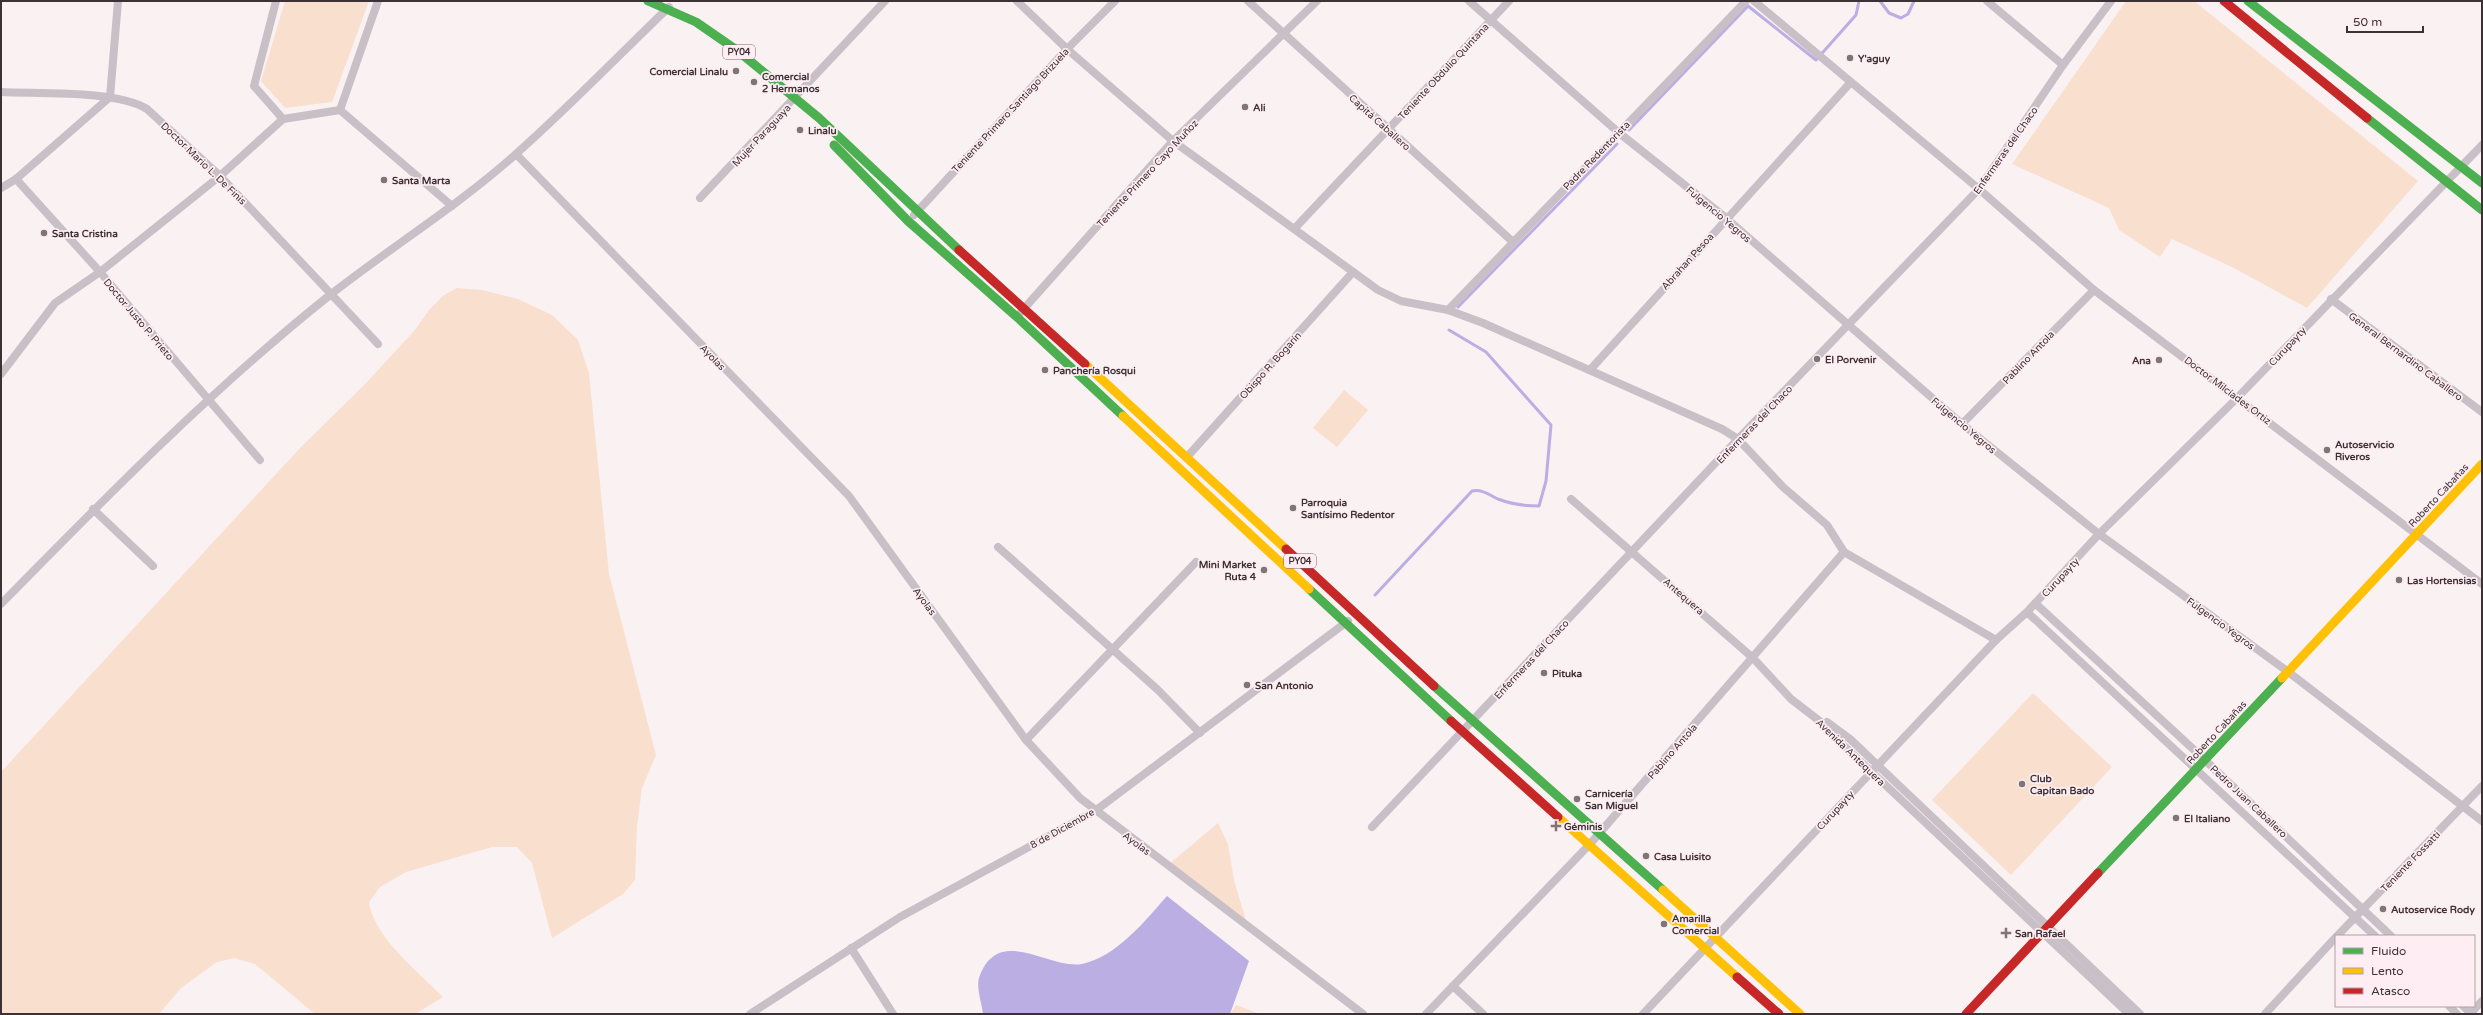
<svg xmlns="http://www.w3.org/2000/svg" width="2483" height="1015" font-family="'Varela Round',sans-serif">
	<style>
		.green { fill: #f9dfcd }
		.water { fill: #bbaee2 }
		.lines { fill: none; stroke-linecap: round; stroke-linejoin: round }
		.stream { stroke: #bbaee2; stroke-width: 3 }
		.street { stroke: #c8bfc7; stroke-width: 8 }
		.fast { stroke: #4caf50; stroke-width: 9 }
		.slow { stroke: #ffc107; stroke-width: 9 }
		.jam { stroke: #c62828; stroke-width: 9 }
		.poi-dot { fill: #7e7578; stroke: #feedf2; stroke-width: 1.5 }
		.labels { text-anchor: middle; stroke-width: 3.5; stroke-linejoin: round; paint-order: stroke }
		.shield { fill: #feedf2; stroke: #766a6e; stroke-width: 1 }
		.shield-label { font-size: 9px; font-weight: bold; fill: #3c3235 }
		.poi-label { font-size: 10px; font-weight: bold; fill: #3c3235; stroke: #feedf2; text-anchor: start }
		.street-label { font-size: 10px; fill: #3c3235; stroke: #feedf2 }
	</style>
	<rect width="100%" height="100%" fill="#faf1f3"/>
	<g class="green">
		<polygon points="285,1 369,1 332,102 285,108 261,81"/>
		<polygon points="2126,1 2194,1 2418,181 2307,308 2232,267 2172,239 2160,257 2119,230 2109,208 2012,164"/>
		<path d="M457 288 482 290 518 299 552 315 578 340 589 373 609 574 656 755 642 788 637 826 635 880 623 894 552 938 532 863 517 847H492L406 872 380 887 369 902C373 936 419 973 443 997L415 1014H315L255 964 234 958 217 962 181 988 159 1014H1V772L300 448 366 383 415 330 429 310 444 295Z"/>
		<polygon points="1344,390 1368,410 1337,447 1313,428"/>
		<polygon points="2033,693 2112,767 2011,875 1932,800"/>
		<polygon points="1218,823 1228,844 1234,880 1247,924 1168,865"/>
		<polygon points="1236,1005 1260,1014 1230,1014"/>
	</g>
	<path class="water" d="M1167 896 1249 961 1230 1014H983C982 1004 976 987 979 978 998 923 1049 970 1082 964 1116 957 1145 921 1167 896Z"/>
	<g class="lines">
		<g class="stream">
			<polyline points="1880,1 1889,13 1901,18 1908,14 1914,1"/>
			<polyline points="1629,130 1748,6 1816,60 1856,15 1859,1"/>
			<polyline points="1458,307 1617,144"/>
			<path d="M1375 595 1472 491C1483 489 1489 495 1498 499 1511 504 1525 506 1539 506L1546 481 1551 425 1486 352 1449 330"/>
		</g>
		<g class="street">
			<polyline points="276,1 254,86 283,119"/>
			<polyline points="1017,1 1067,49 1173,141 1378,290 1401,301 1448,310 1483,323 1722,429 1738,439 1783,487 1827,525 1844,552 1996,640"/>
			<polyline points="1248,1 1513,242"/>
			<polyline points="1469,1 1618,132 1726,218 1962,424 2099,534 2287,671 2482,821"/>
			<polyline points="1754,1 1979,189 2094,290 2482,584"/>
			<polyline points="1987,1 2063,65"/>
			<path d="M1 92C39 94 116 90 147 109L220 176 378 344"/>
			<polyline points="110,97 118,1"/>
			<polyline points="340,110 378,1"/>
			<polyline points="516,154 849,496 1026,740 1080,798 1363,1014"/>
			<polyline points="16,179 100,272 260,460"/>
			<polyline points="1,188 16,179 110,97"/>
			<polyline points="700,198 885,1"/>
			<polyline points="914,215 1067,49 1115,1"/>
			<polyline points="1295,228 1509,1"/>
			<polyline points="2331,299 2482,412"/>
			<polyline points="1448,310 1746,1"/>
			<polyline points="1021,312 1173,141 1317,1"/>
			<polyline points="1590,370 1851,82"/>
			<polyline points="1,374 55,303 100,272 220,176 283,119 340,110 452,206"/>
			<polyline points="1962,424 2094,290"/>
			<polyline points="1187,457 1353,272"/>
			<polyline points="1571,499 1753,658 1791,699 1826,726 1844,746 2129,1014"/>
			<polyline points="93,509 153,566"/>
			<polyline points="998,547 1158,690 1200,733"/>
			<path d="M1 604C106 497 212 389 330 295 391 247 458 206 516 154 569 107 618 56 669 7"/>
			<polyline points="2036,604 2205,760 2391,936"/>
			<polyline points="2027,612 2375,936"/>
			<polyline points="1827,722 1850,739 2140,1014"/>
			<polyline points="1026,740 1196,562"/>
			<polyline points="1372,827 1738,439 1979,189 2063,65 2111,1"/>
			<polyline points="2337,936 2482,786"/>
			<polyline points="851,948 893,1014"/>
			<polyline points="1453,986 1483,1014"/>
			<polyline points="2449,1006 2457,1014"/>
			<polyline points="2463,1006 2471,1014"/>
			<polyline points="750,1014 900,917 1095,811 1348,621"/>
			<polyline points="1426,1014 1590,844 1844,552"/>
			<polyline points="1643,1014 1996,640 2027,612 2099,534 2238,397 2482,145"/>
			<polyline points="2265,1014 2336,937"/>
			<polyline points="2470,1014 2482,1001"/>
		</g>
		<g class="fast">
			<polyline points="648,1 696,22 738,51 819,118 959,250"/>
			<polyline points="2248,1 2482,183"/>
			<polyline points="2367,118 2482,210"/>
			<polyline points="834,145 908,221 1017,317 1123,416"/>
			<polyline points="1309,589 1451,721"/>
			<polyline points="1434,686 1663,890"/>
			<polyline points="2098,873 2282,678"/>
		</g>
		<g class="slow">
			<polyline points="1085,364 1286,549"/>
			<polyline points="1123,416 1309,589"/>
			<polyline points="2282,678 2482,464"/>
			<polyline points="1558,817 1737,977"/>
			<polyline points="1663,890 1800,1014"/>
		</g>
		<g class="jam">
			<polyline points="2224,1 2367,118"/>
			<polyline points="959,250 1085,364"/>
			<polyline points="1286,549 1434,686"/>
			<polyline points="1451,721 1558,817"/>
			<polyline points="1737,977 1779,1014"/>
			<polyline points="1966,1014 2098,873"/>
		</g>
	</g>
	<g class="poi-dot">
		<circle cx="1850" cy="58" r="4"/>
		<circle cx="736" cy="71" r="4"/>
		<circle cx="754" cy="82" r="4"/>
		<circle cx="1245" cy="107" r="4"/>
		<circle cx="800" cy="130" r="4"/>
		<circle cx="384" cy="180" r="4"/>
		<circle cx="44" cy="233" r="4"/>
		<circle cx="1817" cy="359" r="4"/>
		<circle cx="2159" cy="360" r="4"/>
		<circle cx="1045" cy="370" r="4"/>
		<circle cx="2327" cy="450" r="4"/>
		<circle cx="1293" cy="508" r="4"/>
		<circle cx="1264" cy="570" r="4"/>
		<circle cx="2399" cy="580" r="4"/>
		<circle cx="1544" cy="673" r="4"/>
		<circle cx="1247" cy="685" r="4"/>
		<circle cx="2022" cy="784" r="4"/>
		<circle cx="1577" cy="799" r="4"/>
		<circle cx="2176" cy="818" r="4"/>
		<path d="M1554 820h4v4h4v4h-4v4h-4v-4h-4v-4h4z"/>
		<circle cx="1646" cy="856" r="4"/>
		<circle cx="2383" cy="909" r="4"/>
		<circle cx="1664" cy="924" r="4"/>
		<path d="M2004 927h4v4h4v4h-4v4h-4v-4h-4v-4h4z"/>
	</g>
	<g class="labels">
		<g class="shield">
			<rect x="723" y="45" width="32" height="14" rx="3"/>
			<rect x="1284" y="554" width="32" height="14" rx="3"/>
		</g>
		<g class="shield-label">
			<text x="739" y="55">PY04</text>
			<text x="1300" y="564">PY04</text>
		</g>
		<g class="poi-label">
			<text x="1858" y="62">Y'aguy</text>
			<text x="728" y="75" text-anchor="end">Comercial Linalu</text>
			<text x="762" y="80">Comercial<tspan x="762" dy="12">2 Hermanos</tspan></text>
			<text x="1253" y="111">Ali</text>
			<text x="808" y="134">Linalu</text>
			<text x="392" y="184">Santa Marta</text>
			<text x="52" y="237">Santa Cristina</text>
			<text x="1825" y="363">El Porvenir</text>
			<text x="2151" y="364" text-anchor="end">Ana</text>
			<text x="1053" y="374">Panchería Rosqui</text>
			<text x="2335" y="448">Autoservicio<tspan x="2335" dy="12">Riveros</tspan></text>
			<text x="1301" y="506">Parroquia<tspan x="1301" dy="12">Santísimo Redentor</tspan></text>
			<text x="1256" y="568" text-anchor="end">Mini Market<tspan x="1256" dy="12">Ruta 4</tspan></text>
			<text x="2407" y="584">Las Hortensias</text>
			<text x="1552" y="677">Pituka</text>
			<text x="1255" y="689">San Antonio</text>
			<text x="2030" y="782">Club<tspan x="2030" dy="12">Capitan Bado</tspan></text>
			<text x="1585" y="797">Carnicería<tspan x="1585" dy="12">San Miguel</tspan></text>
			<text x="2184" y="822">El Italiano</text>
			<text x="1564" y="830">Géminis</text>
			<text x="1654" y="860">Casa Luisito</text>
			<text x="2391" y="913">Autoservice Rody</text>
			<text x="1672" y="922">Amarilla<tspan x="1672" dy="12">Comercial</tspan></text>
			<text x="2015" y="937">San Rafael</text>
		</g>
		<g class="street-label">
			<text transform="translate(1443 71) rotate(-47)" y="4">Teniente Obdulio Quintana</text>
			<text transform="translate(1010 110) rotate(-47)" y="4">Teniente Primero Santiago Brizuela</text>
			<text transform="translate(1380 122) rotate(42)" y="4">Capitá Caballero</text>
			<text transform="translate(761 135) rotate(-47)" y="4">Mujer Paraguaya</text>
			<text transform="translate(2005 150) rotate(-55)" y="4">Enfermeras del Chaco</text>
			<text transform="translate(1596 155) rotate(-46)" y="4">Padre Redentorista</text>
			<text transform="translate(204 163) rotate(44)" y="4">Doctor Mario L. De Finis</text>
			<text transform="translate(1147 173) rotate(-47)" y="4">Teniente Primero Cayo Muñoz</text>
			<text transform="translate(1719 214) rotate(40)" y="4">Fulgencio Yegros</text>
			<text transform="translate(1687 261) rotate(-48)" y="4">Abrahan Pesoa</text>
			<text transform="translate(139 319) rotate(50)" y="4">Doctor Justo P. Prieto</text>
			<text transform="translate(2287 346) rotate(-47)" y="4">Curupayty</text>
			<text transform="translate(2406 356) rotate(37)" y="4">General Bernardino Caballero</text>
			<text transform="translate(713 357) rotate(46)" y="4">Ayolas</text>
			<text transform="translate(2028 357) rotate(-46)" y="4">Pablino Antola</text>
			<text transform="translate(1270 365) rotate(-48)" y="4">Obispo R. Bogarín</text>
			<text transform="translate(2228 390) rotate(37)" y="4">Doctor Milcíades Ortiz</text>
			<text transform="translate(1754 424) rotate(-46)" y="4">Enfermeras del Chaco</text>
			<text transform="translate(1964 425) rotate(40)" y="4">Fulgencio Yegros</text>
			<text transform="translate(2438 495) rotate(-47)" y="4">Roberto Cabañas</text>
			<text transform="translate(2060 577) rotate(-47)" y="4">Curupayty</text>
			<text transform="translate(1684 596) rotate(41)" y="4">Antequera</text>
			<text transform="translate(925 601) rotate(54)" y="4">Ayolas</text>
			<text transform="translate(2221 623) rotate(36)" y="4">Fulgencio Yegros</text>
			<text transform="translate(1531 659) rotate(-47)" y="4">Enfermeras del Chaco</text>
			<text transform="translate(2216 732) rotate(-47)" y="4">Roberto Cabañas</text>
			<text transform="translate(1672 751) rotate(-49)" y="4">Pablino Antola</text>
			<text transform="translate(1851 752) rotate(44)" y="4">Avenida Antequera</text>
			<text transform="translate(2249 801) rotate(43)" y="4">Pedro Juan Caballero</text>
			<text transform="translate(1835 810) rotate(-47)" y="4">Curupayty</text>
			<text transform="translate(1062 828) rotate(-29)" y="4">8 de Diciembre</text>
			<text transform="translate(1137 843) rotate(37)" y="4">Ayolas</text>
			<text transform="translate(2410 861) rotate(-46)" y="4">Teniente Fossatti</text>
		</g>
	</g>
	<rect width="2483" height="1015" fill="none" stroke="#3c3235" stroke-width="4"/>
	<rect x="2335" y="935" width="140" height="72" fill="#feedf2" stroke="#b0a2a6"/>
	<rect x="2343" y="948" width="20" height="6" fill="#4caf50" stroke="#b0a2a6"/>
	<text x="2371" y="955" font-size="12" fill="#3c3235">Fluido</text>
	<rect x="2343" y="968" width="20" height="6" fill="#ffc107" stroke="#b0a2a6"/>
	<text x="2371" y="975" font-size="12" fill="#3c3235">Lento</text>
	<rect x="2343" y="988" width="20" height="6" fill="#c62828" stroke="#b0a2a6"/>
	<text x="2371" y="995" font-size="12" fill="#3c3235">Atasco</text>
	<path d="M2347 26v6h76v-6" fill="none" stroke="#3c3235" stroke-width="2"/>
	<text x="2353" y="26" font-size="12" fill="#3c3235" stroke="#feedf2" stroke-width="3" paint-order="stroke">50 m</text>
</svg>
